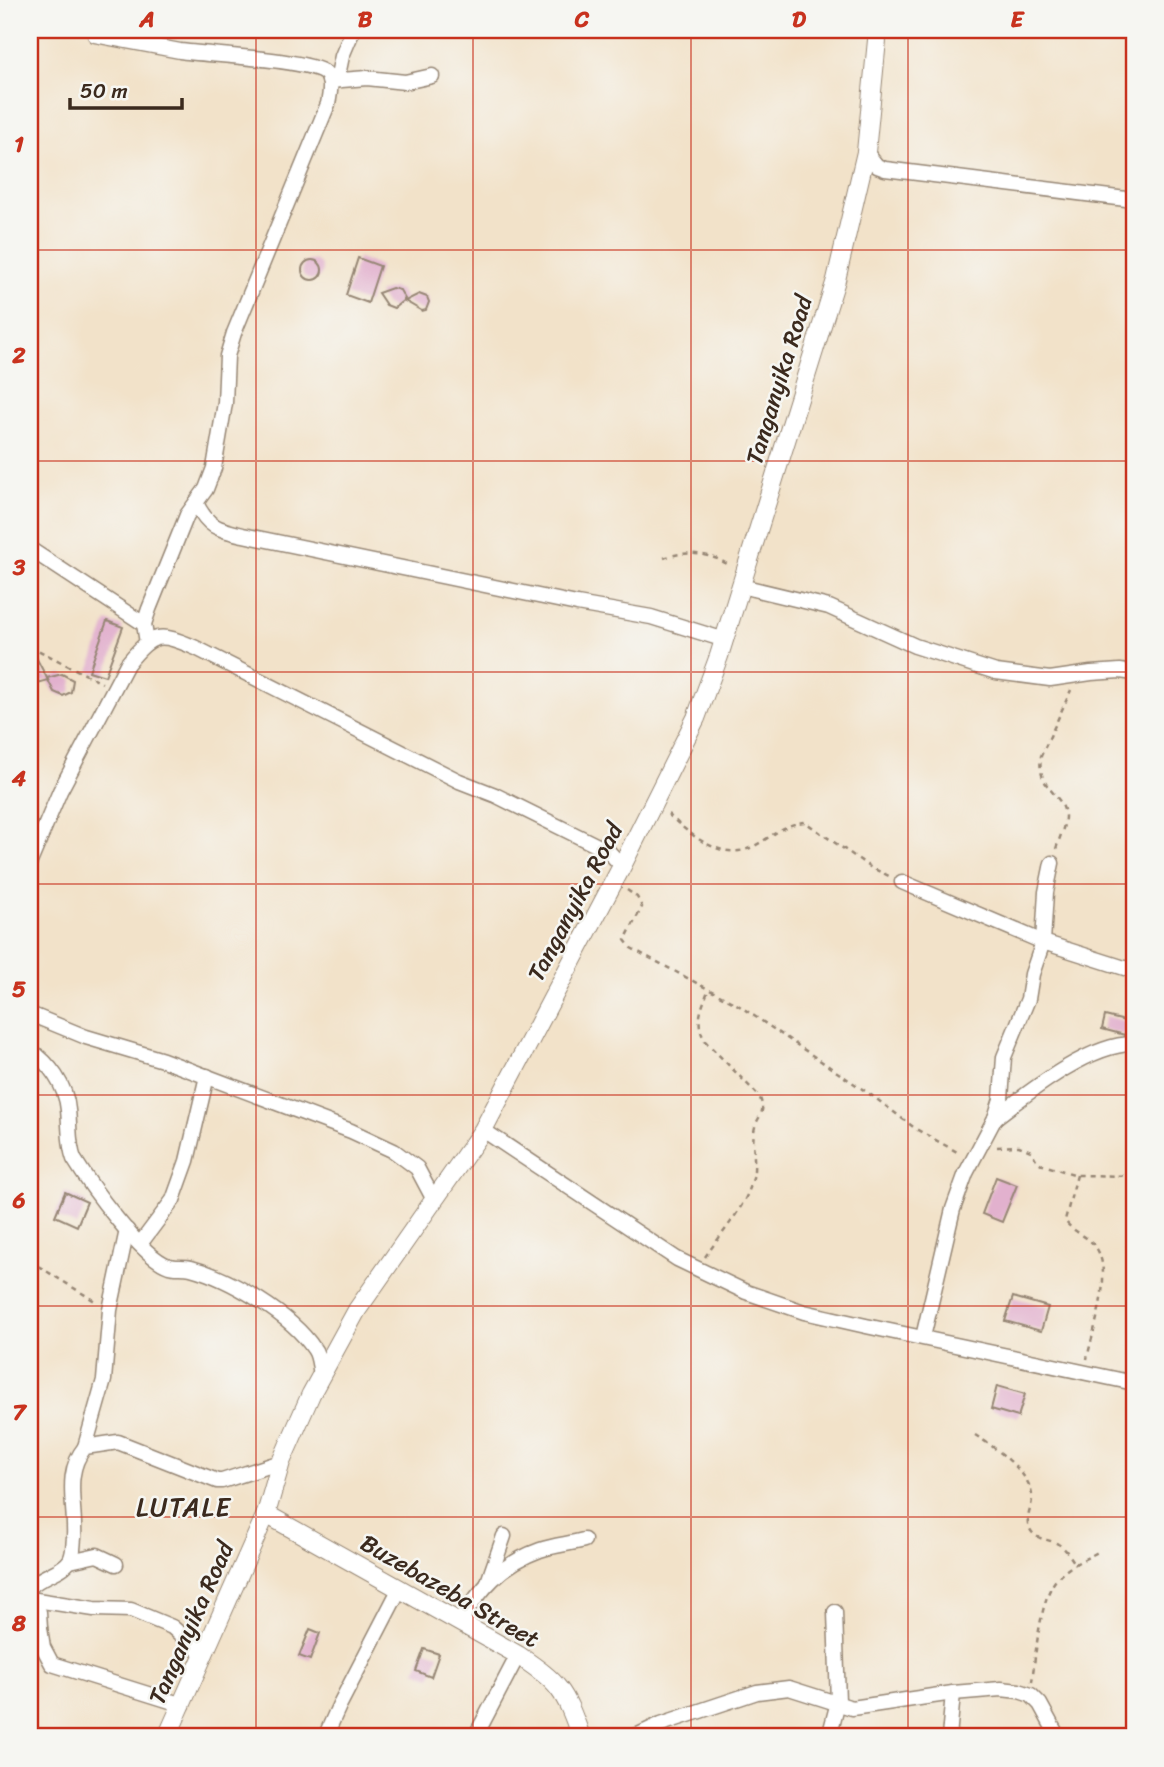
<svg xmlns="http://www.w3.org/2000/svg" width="1164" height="1767" font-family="Sriracha,sans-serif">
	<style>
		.building { fill: #e2b1ce }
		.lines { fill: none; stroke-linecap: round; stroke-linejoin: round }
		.minor-casing { stroke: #968674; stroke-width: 17 }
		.tertiary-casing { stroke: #968674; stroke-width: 20 }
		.path { stroke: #968674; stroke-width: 2.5; stroke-dasharray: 5 5; stroke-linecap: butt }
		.minor { stroke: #fff; stroke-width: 14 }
		.tertiary { stroke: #fff; stroke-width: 18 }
		.grid { fill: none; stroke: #c8321e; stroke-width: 2; stroke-opacity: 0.55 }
		.labels { text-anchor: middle; stroke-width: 5; stroke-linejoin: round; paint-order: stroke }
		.street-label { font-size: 24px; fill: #3b2a1e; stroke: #f6f6f2 }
		.neighbourhood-label { font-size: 26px; letter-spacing: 2px; fill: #3b2a1e; stroke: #f6f6f2 }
		.neatline { fill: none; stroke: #c8321e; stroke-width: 2.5 }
		.grid-label { font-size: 23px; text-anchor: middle; font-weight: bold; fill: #c8321e }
	</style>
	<rect width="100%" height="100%" fill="#f6f6f2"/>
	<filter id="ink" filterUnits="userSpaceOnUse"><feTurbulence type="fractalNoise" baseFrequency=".0143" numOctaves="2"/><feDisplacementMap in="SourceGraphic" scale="14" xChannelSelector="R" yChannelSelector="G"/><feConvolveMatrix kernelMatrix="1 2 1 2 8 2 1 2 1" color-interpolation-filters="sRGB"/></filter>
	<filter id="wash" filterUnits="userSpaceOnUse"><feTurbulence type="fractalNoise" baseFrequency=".00686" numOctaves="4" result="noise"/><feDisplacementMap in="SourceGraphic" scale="28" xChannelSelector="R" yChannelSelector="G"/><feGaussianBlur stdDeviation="1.57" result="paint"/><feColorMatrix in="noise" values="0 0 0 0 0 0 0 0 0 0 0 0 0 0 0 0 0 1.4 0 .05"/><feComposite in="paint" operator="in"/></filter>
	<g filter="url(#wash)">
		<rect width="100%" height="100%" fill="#f2e2c9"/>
		<g id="blocks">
			<g class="building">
				<polygon points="358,258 380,266 368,303 346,295"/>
				<circle cx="312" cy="270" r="10"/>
				<polygon points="392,288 400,290 405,299 394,308 386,305 378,293"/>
				<polygon points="419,294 427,297 429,302 426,310 422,311 405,301"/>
				<polygon points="107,621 123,627 105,676 89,671"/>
				<polygon points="30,646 48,680 30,685"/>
				<polygon points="62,674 73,680 71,692 63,696 54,692 47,678"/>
				<polygon points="1105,1016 1129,1022 1125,1035 1102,1029"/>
				<polygon points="996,1177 1017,1185 1002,1222 982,1214"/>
				<polygon points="65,1192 87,1202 77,1226 55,1216"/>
				<polygon points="1013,1297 1048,1307 1041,1331 1005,1321"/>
				<polygon points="997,1386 1025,1394 1018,1417 991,1409"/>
				<polygon points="310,1629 320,1633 310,1660 299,1656"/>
				<polygon points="424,1649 439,1654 431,1677 416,1671"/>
			</g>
		</g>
	</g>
	<g filter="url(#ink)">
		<use href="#blocks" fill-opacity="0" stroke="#968674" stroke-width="2"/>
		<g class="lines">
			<g class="minor-casing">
				<g id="minor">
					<path d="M95 35C123 40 152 46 180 51 207 55 309 59 325 73 333 80 330 94 328 104L234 333 227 356 225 403 214 468 206 489 187 515 149 609 144 624 147 643"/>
					<polyline points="337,80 342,56 353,30"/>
					<polyline points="329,81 367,78 405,82 432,76"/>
					<polyline points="866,152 877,166 885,169 1134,200"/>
					<path d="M196 503C208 527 217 529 243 535L577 604 651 617 725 640"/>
					<polyline points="30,549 144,624"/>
					<polyline points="741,586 829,607 915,646 996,672 1050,679 1091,673 1120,671 1134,673"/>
					<path d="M30 862 60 791 127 664C153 632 159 632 196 648L459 781 495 795 608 851 622 866"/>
					<polyline points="902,882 1043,942 1134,971"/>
					<polyline points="30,1014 86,1037 163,1060 351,1131 394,1151 417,1168 434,1200"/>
					<path d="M30 1050C49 1063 66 1085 68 1110 70 1127 68 1143 74 1159 90 1185 141 1257 169 1266 176 1268 184 1266 191 1268 229 1278 292 1315 314 1349 319 1355 319 1366 321 1374"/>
					<path d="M995 1118C1029 1092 1090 1043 1134 1044"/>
					<polyline points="483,1130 677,1259 746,1292 804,1312 866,1326 1134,1383"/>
					<polyline points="140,1244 173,1200 187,1161 207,1076"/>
					<polyline points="923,1337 953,1209 966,1173 995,1118 1001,1099 1004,1057 1028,999 1032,974 1043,942 1046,892 1052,863"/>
					<polyline points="85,1447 104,1380 110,1310 127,1230"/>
					<polyline points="70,1561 97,1555 116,1564"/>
					<polyline points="488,1582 504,1536"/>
					<path d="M30 1587C42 1575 63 1572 70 1560 74 1553 73 1545 74 1538 76 1505 63 1474 85 1447L118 1442 217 1481H222L281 1462"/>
					<polyline points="30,1599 94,1609 131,1610 172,1627 204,1655"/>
					<polyline points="30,1604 39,1612 40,1628 30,1648"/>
					<path d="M459 1623C480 1589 501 1564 540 1550 554 1545 570 1544 584 1540"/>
					<polyline points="40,1628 43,1647 52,1664 183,1705"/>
					<polyline points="325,1737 339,1706 399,1590"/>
					<polyline points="475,1737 518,1655"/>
					<polyline points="634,1737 661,1724 757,1692 789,1688 852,1708 953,1693 1001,1689 1019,1691 1031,1695 1040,1704 1058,1737"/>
					<polyline points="829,1737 838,1702 835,1612"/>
					<polyline points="949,1737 953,1693"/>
				</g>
			</g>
			<g class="tertiary-casing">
				<g id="tertiary">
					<path d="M266 1514 518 1655C560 1684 564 1689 581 1737"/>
					<polyline points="167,1737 266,1514 281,1462 311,1394 357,1310 483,1130 622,866 696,718 719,656 836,280 866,152 878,30"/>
				</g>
			</g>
			<g class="path">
				<path d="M664 558C685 550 712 553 730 566"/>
				<polyline points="30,646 102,683"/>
				<path d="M668 814C688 833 720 861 750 848 770 839 782 824 805 822L870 867 889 876"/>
				<path d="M1056 849C1059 839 1065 827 1065 816 1064 793 1036 790 1041 756L1071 690"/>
				<polyline points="627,890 637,897 642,907 625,940 631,948 738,1005 874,1097 916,1129 959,1153"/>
				<polyline points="997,1147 1019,1146 1031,1151 1037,1161 1043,1165 1077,1175 1134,1176"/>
				<path d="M1077 1175 1065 1220C1072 1233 1090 1236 1097 1249 1113 1277 1093 1329 1087 1359"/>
				<path d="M705 1257C722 1232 751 1202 754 1171 755 1158 752 1145 754 1132 756 1115 768 1115 759 1096L705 1041C694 1021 702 1008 709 988"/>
				<polyline points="30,1261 98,1303"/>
				<path d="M975 1435C993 1446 1033 1474 1032 1498 1032 1509 1024 1519 1030 1529 1036 1541 1048 1538 1058 1544 1066 1548 1071 1558 1076 1565"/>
				<path d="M1032 1682C1035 1657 1040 1606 1052 1586 1061 1569 1083 1560 1100 1551"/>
			</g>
			<use href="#minor" class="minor"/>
			<use href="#tertiary" class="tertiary"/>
		</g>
	</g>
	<path class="grid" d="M256 30V1737M473 30V1737M691 30V1737M908 30V1737M30 250H1134M30 461H1134M30 672H1134M30 884H1134M30 1095H1134M30 1306H1134M30 1517H1134"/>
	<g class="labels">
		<g class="street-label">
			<text transform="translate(779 380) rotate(-73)" y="8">Tanganyika Road</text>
			<text transform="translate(575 902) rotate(-62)" y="8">Tanganyika Road</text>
			<text transform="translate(450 1591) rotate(30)" y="8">Buzebazeba Street</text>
			<text transform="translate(191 1623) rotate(-66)" y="8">Tanganyika Road</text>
		</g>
		<g class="neighbourhood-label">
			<text x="184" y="1516">LUTALE</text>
		</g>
	</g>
	<rect width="1164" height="1767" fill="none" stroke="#f6f6f2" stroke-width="77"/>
	<path d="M70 98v10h112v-10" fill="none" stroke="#3b2a1e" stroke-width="3.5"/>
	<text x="80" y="98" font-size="21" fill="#3b2a1e" stroke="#f6f6f2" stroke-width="5" paint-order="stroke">50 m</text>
	<rect x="38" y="38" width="1088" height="1690" class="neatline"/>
	<g class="grid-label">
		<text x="147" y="27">A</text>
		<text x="365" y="27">B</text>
		<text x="582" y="27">C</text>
		<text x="799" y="27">D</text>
		<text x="1017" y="27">E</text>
		<text x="19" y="152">1</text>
		<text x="19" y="363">2</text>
		<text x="19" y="575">3</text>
		<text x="19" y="786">4</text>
		<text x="19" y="997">5</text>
		<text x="19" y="1208">6</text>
		<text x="19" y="1420">7</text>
		<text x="19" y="1631">8</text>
	</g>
</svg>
